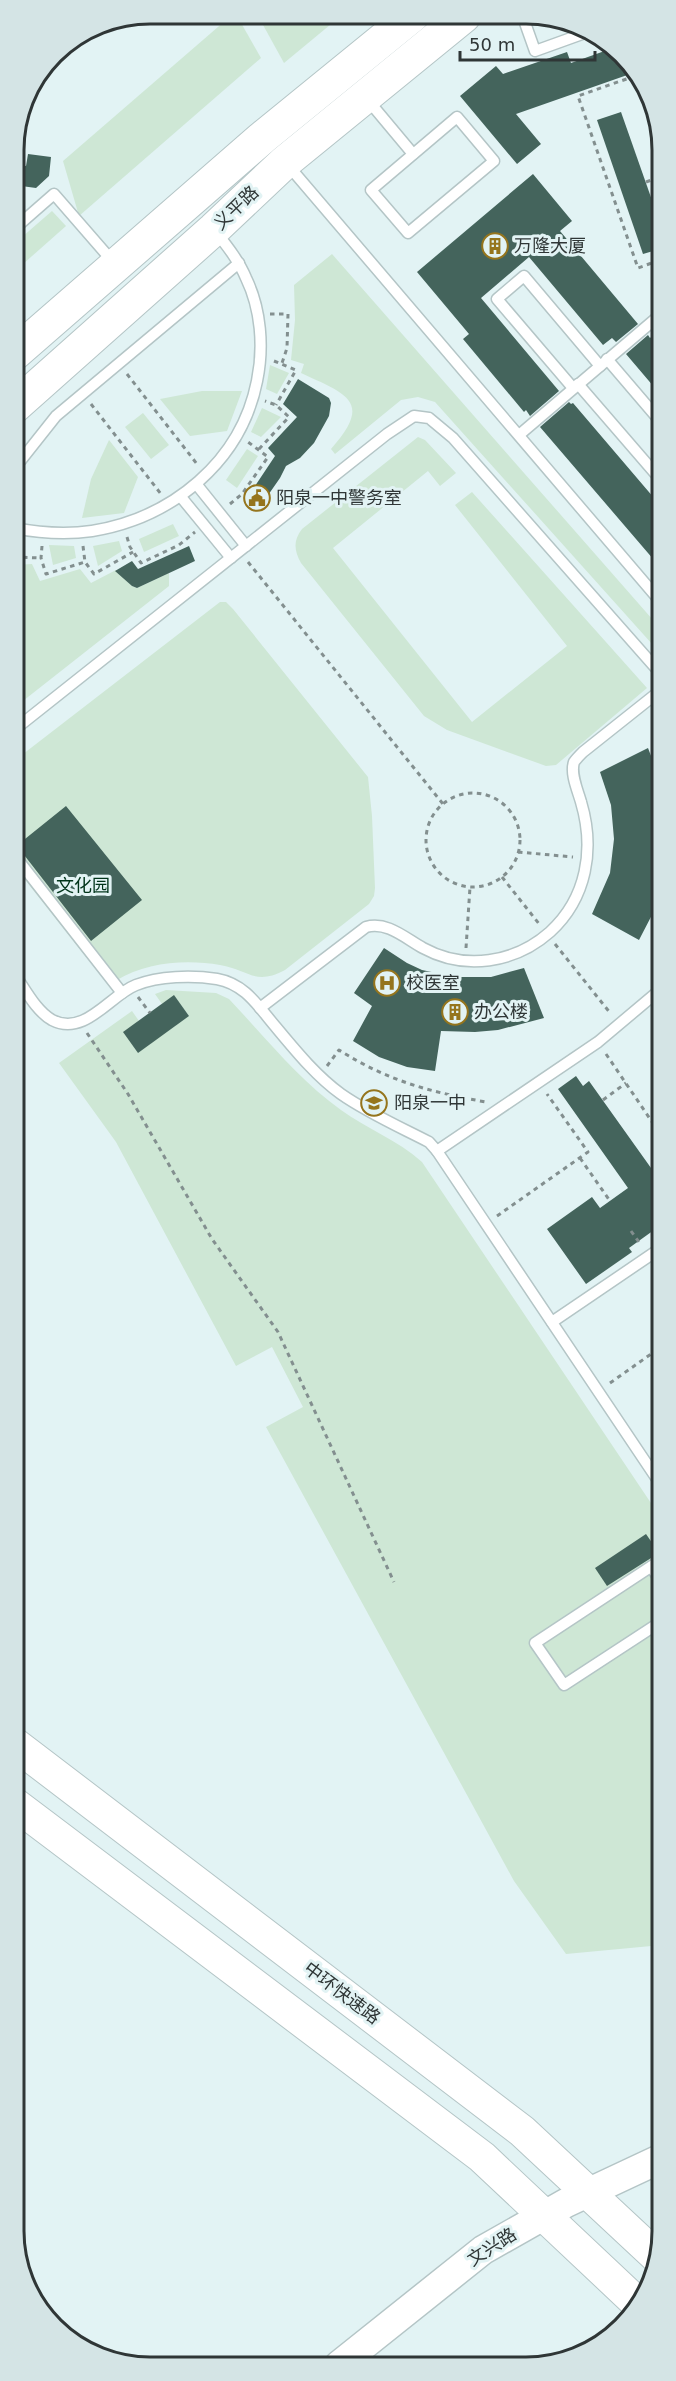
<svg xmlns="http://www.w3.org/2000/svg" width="676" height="2381" font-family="'DejaVu Sans','Noto Sans SC',sans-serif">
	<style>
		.green { fill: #cee7d5 }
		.building { fill: #44645c }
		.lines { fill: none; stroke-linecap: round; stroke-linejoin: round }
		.lane-casing { stroke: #b4c5c6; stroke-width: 13 }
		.secondary-casing { stroke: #b4c5c6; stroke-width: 31 }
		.primary-casing { stroke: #b4c5c6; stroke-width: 34 }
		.highway-casing { stroke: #b4c5c6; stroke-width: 35 }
		.path { stroke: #838f8f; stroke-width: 3; stroke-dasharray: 4.5 4.5; stroke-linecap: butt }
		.lane { stroke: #fff; stroke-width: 10 }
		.secondary { stroke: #fff; stroke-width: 28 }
		.primary { stroke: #fff; stroke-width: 32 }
		.highway { stroke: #fff; stroke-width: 33 }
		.labels { text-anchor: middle; stroke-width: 6; stroke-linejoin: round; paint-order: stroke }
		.street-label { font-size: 18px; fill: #2f3636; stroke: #e2f3f4 }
		.poi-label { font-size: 18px; fill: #2f3636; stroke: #e2f3f4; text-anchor: start }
		.park-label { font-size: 18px; fill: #01341a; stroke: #e2f3f4 }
		.rim { fill: none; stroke: #2f3636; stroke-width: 3 }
	</style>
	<rect width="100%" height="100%" fill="#e2f3f4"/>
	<g class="green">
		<polygon points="233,14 236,14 261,58 79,216 63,161"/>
		<polygon points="257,14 342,15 284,63"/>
		<polygon points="52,211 66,226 14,272 14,244"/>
		<path d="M332 254 660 628 661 654 435 402 418 397 401 400 335 454 331 449C374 401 346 394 301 373L304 364 291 360 295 320 294 285Z"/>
		<polygon points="270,365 289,373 277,394 266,389"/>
		<polygon points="202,391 242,391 227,431 190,436 160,399"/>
		<polygon points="262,408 281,417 261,437 251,432"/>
		<polygon points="143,413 169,445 151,459 125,427"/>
		<path d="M418 437 425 440 456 473 440 486 428 471 333 548 472 722 567 646 455 505 472 492 647 688 556 765 546 766 447 730 424 716 301 563C294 550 293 541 302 529Z"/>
		<polygon points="109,440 138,477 124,513 82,518 91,479"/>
		<polygon points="247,449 258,456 237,488 226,480"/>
		<polygon points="173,524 179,536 144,552 139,539"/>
		<polygon points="119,541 122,551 98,566 93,546"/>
		<polygon points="49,545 74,546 76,558 53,565"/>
		<polygon points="32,564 40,581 80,569 91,583 116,570 132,586 137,588 169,573 169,586 14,708 14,565"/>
		<path d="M220 602H226L233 609 368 777 372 816 375 888 374 896 369 904 285 970C255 986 249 970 220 965 187 959 146 962 117 980L94 951 86 957 15 867 14 761Z"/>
		<path d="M166 990 216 993 229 999C265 1037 298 1079 341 1110 367 1129 398 1140 422 1162L661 1518 662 1945 566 1954 514 1881 266 1427 303 1407 272 1347 236 1366 116 1142 59 1063 132 1011 139 1021 189 1016 174 996 162 1004 155 994Z"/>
	</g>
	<g class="building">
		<polygon points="613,48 623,54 633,73 516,114 541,144 517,164 460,96 496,66 503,74 567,52 571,63"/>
		<polygon points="621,112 660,223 660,249 643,254 597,120"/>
		<polygon points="28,154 51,157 49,176 36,188 14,185 14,164 26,166"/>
		<polygon points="533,174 572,221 560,231 638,324 616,342 612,338 603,345 529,257 481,298 559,391 530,416 526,410 524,412 463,339 469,334 417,272"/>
		<polygon points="660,329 660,394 626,354 648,335 650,338"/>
		<polygon points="298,379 329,398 331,403 329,416 314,443 300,458 286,466 280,478 257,511 245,501 275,456 268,448 297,417 283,404"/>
		<polygon points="569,402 571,404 573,403 660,505 660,567 540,427"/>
		<polygon points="189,546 195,561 137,588 132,586 115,571 132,561 138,569"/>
		<polygon points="648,748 661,782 661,913 654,911 639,940 592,914 610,873 614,839 611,805 600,772"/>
		<polygon points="66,806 142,900 91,941 21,851 15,847"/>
		<polygon points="384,948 407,963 422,970 456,977 491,977 524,968 544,1018 498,1030 475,1032 441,1031 435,1071 407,1067 379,1057 353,1041 372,1006 354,993"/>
		<polygon points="174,995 189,1016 138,1053 123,1032"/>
		<polygon points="576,1076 583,1086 589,1081 661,1182 661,1225 629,1248 632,1252 586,1284 547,1229 592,1197 600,1208 628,1188 558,1089"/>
		<polygon points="646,1534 659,1553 607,1586 595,1568"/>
	</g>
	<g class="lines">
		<g class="lane-casing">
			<g id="lane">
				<polyline points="524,20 535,51 585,33"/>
				<polyline points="367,99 413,154"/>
				<polygon points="457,117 494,161 408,233 371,190"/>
				<polyline points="287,164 660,601"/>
				<polyline points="14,229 54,194 114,263"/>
				<polyline points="607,359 660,421"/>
				<polyline points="578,384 660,479"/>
				<polyline points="573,388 497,299 524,276 600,366"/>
				<polyline points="519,435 660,315"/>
				<polyline points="14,469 56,416 239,263"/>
				<polyline points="197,485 246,546"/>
				<polyline points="181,497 231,558"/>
				<path d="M14 528C40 533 65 535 92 531 172 518 241 462 257 381 264 347 261 309 246 278 239 261 227 246 216 232"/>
				<polyline points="14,730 387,434 414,416 429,418 453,438 661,674"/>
				<polyline points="15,856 122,993"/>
				<path d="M15 975C25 989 36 1011 52 1020 85 1037 110 995 136 985 159 976 192 975 217 979 245 984 258 1006 275 1026 295 1050 316 1076 341 1094 368 1113 400 1127 429 1142L437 1151 661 1485"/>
				<path d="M260 1008 366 927C387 921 405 938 423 948 465 971 515 963 550 932 587 898 595 849 581 802 578 791 570 774 574 762 576 759 580 755 583 752L661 690"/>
				<polyline points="437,1151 598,1042 661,989"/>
				<polyline points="552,1322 661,1248"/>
				<polyline points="661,1560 535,1643 564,1685 662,1621"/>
				<polyline points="651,1567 662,1583"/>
			</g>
		</g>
		<g class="secondary-casing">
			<polyline id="secondary" points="339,2365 483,2250 566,2203 662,2158"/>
		</g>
		<g class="primary-casing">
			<g id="primary">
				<polyline points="16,1745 522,2131 656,2256"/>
				<polyline points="16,1805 482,2157 636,2302"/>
			</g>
		</g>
		<g class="highway-casing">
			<g id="highway">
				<polyline points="14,354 262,138 413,15"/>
				<polyline points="14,407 214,229 285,162 464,16"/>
			</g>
		</g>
		<g class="path">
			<polyline points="635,76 578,96 638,268 660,260"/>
			<polyline points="646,182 660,177"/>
			<polyline points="270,314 288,314 287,348 282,363"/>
			<polyline points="274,361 296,370 276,405"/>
			<polyline points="127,374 197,464"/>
			<polyline points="91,404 161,494"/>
			<polyline points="259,449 289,417 276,405 265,401"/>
			<polyline points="230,504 242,494 268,457 248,442"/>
			<polyline points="127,537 130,547 141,563 179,545 195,532"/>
			<polyline points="42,546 41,558 46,574 85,562"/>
			<polyline points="83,546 85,562 94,574 133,552"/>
			<polyline points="14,557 41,558"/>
			<polyline points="248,562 443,804"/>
			<circle cx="473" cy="840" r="47"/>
			<polyline points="518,852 573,857"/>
			<polyline points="502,877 540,925"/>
			<polyline points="555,944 611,1014"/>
			<polyline points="466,948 470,887"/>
			<polyline points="138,997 150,1013"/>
			<polyline points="87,1033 128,1094 212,1239 278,1332 394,1582"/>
			<polyline points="606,1054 661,1135"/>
			<path d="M327 1066 339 1050C388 1081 430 1092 486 1102"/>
			<polyline points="603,1100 626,1083"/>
			<polyline points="580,1158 610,1201"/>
			<polyline points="497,1216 588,1152 547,1094"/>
			<polyline points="631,1231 641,1245"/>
			<polyline points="610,1383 661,1347"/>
		</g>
		<use href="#lane" class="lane"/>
		<use href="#secondary" class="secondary"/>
		<use href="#primary" class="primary"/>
		<use href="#highway" class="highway"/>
	</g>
	<defs>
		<g id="building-ring" transform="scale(1.35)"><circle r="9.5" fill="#e2f3f4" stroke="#95751d" stroke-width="1.5"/><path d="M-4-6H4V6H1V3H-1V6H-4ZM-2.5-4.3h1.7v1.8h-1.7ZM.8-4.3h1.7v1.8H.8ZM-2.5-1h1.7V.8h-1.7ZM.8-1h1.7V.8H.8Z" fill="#95751d"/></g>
		<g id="civic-ring" transform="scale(1.35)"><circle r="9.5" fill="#e2f3f4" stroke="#95751d" stroke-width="1.5"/><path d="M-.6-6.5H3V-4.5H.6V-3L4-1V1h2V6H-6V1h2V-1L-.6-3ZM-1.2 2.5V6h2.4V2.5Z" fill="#95751d"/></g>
		<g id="hospital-ring" transform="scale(1.35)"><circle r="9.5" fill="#e2f3f4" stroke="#95751d" stroke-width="1.5"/><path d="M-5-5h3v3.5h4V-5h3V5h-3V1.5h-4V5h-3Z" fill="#95751d"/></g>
		<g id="school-ring" transform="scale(1.35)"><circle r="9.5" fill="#e2f3f4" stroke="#95751d" stroke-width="1.5"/><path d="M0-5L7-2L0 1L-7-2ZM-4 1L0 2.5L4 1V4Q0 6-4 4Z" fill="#95751d"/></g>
	</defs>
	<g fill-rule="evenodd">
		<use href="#building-ring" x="495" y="246"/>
		<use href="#civic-ring" x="257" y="498"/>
		<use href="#hospital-ring" x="387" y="983"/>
		<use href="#building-ring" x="455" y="1012"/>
		<use href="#school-ring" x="374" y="1103"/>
	</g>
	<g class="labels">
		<g class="street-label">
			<text transform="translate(236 208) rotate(-44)" y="6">义平路</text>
			<text transform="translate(342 1993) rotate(37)" y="6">中环快速路</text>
			<text transform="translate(492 2247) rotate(-33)" y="6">文兴路</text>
		</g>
		<g class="poi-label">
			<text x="514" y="252">万隆大厦</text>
			<text x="276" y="504">阳泉一中警务室</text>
			<text x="406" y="989">校医室</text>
			<text x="474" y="1018">办公楼</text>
			<text x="394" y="1109">阳泉一中</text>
		</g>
		<g class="park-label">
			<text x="83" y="892">文化园</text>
		</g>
	</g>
	<path d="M0 0H676V2381H0ZM150 24H526A126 126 0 0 1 652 150V2231A126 126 0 0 1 526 2357H150A126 126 0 0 1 24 2231V150A126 126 0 0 1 150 24Z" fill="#d4e4e5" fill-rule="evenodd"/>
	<path class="rim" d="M150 24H526A126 126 0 0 1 652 150V2231A126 126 0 0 1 526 2357H150A126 126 0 0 1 24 2231V150A126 126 0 0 1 150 24Z"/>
	<path d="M460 51v9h135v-9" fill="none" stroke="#2f3636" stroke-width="3"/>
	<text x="469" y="51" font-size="18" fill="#2f3636" stroke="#e2f3f4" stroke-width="4.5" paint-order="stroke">50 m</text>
</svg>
